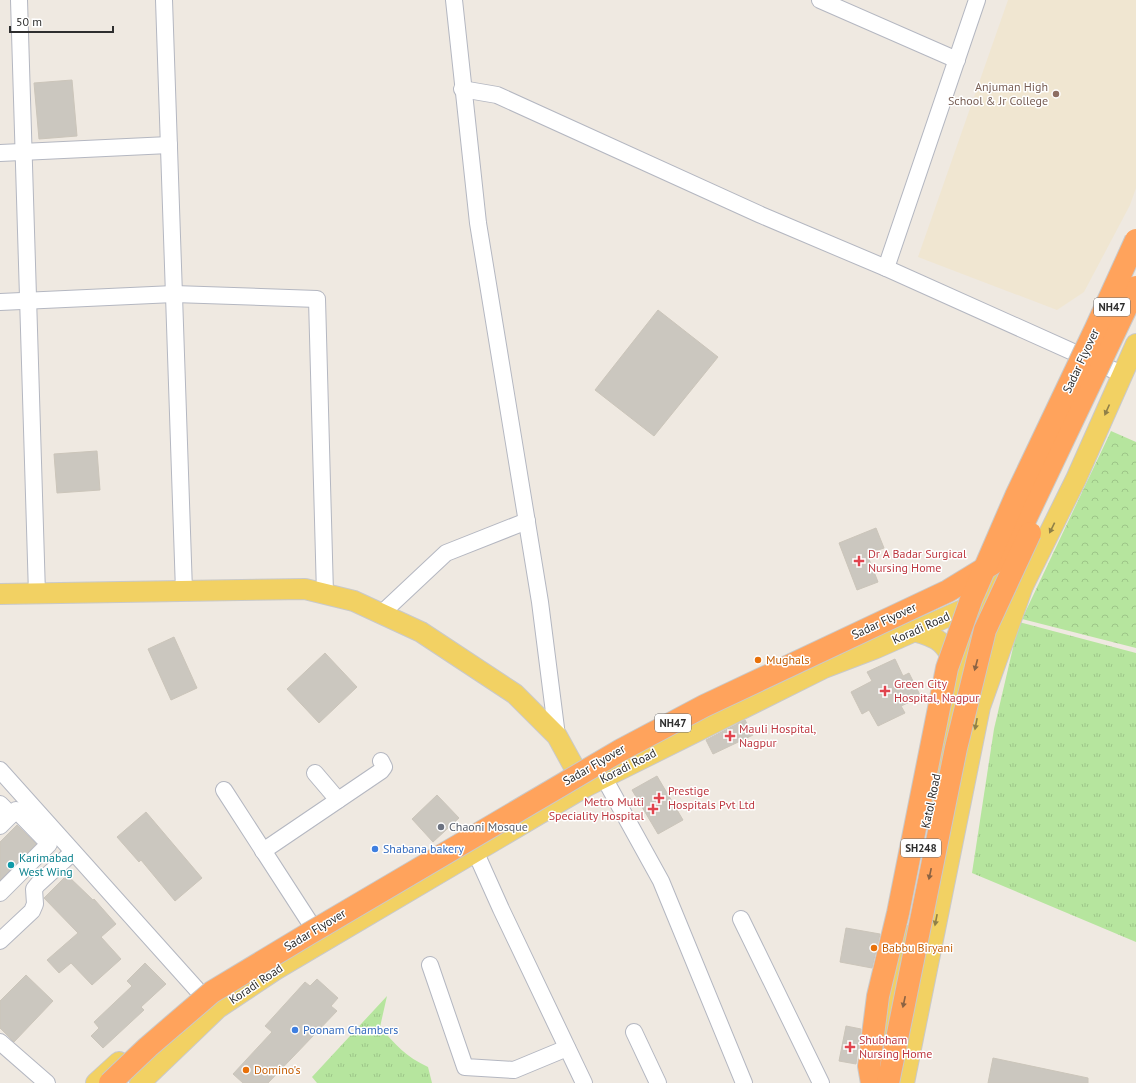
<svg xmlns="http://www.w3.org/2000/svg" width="1136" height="1083" font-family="'PT Sans',sans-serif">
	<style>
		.education { fill: #f0e6d1 }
		.grass { fill: url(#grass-tufts) }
		.forest { fill: url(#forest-crowns) }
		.building { fill: #cbc7bf; stroke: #cbc5ba }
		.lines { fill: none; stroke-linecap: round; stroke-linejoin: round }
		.minor-casing { stroke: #b4b7c1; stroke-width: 18 }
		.major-casing { stroke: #c9c9c9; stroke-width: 22 }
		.minor { stroke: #fff; stroke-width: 16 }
		.major { stroke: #f2d163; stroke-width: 20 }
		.highway-bridge-casing { stroke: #c9c9c9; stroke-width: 24; stroke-linecap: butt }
		.highway-bridge { stroke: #ffa35c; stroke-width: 22 }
		.oneway { fill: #908048 }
		.oneway2 { fill: #8c6343 }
		.education-dot { fill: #8d6e63; stroke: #fff; stroke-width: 1.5 }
		.health-dot { fill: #e0444e; stroke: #fff; stroke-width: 1.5 }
		.food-dot { fill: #e8710a; stroke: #fff; stroke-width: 1.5 }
		.worship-dot { fill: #6b7280; stroke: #fff; stroke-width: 1.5 }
		.shop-dot { fill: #3f7fe0; stroke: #fff; stroke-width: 1.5 }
		.culture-dot { fill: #0f9aa8; stroke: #fff; stroke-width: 1.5 }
		.labels { text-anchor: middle; stroke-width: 3; stroke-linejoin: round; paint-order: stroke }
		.shield { fill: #fff; stroke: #6d6d6d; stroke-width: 1 }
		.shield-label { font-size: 11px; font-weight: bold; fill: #2e2e2e }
		.education-label { font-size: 12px; fill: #785e54; stroke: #fff; text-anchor: end }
		.street-label { font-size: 12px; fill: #2e2e2e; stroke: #fff }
		.health-label { font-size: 12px; fill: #be3a42; stroke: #fff; text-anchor: start }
		.food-label { font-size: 12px; fill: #c56008; stroke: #fff; text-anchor: start }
		.worship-label { font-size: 12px; fill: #5b616d; stroke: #fff; text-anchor: start }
		.shop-label { font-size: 12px; fill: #366cbe; stroke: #fff; text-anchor: start }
		.culture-label { font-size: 12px; fill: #0d838f; stroke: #fff; text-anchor: start }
	</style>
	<defs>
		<pattern id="grass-tufts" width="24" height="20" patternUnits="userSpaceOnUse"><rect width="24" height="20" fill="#b6e59e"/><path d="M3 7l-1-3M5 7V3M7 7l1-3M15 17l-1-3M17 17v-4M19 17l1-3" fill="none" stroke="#9dc588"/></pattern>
		<pattern id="forest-crowns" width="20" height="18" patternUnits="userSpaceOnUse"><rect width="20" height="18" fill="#b6e59e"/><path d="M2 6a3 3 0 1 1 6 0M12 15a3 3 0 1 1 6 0" fill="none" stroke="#9dc588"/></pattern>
	</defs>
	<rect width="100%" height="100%" fill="#efe9e1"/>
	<polygon class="education" points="1008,0 1136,0 1136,188 1130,205 1084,292 1057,310 918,257"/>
	<g class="grass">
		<polygon points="1019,622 1136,653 1136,942 972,873 994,729"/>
		<path d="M387 996 380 1027C395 1044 406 1057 428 1067L432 1083H317L312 1077Z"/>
	</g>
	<polygon class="forest" points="1111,431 1136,442 1136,648 1022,619"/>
	<g class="building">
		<polygon points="72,80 77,136 39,139 34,83"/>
		<polygon points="658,310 718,357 654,436 595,390"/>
		<polygon points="97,451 100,490 57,493 54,454"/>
		<polygon points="876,528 884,548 867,554 878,582 857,590 839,543"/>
		<polygon points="174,637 197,688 171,700 148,649"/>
		<polygon points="325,653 357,687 319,723 287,689"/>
		<polygon points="895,659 903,676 909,673 921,697 901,706 905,713 878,726 869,710 862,714 851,692 872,681 867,672"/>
		<polygon points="745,720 753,735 713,754 706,740"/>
		<polygon points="657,776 683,820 658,834 632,790"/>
		<polygon points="437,795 459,818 433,842 412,819"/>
		<polygon points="146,812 202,878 175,901 141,860 139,862 117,837"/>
		<polygon points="17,825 36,844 0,880 0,842"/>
		<polygon points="67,875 93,900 94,899 116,924 101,937 121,959 92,985 71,963 59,973 47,960 78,933 44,898"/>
		<polygon points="846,928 880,934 872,968 840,962"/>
		<polygon points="145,963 166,984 141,1007 144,1010 103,1048 91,1036 99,1028 94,1022 132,986 127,981"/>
		<polygon points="26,975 53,1001 14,1042 0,1028 0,1001"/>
		<polygon points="317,979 338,998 331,1006 337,1011 268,1083 243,1083 233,1074 272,1032 265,1026 305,982 310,986"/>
		<polygon points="846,1026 861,1029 856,1064 839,1061"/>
		<polygon points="993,1058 1088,1078 1088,1083 988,1083"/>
	</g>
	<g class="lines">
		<g class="minor-casing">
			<g id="minor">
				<polyline points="19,0 37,594"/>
				<polyline points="164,0 184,591"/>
				<polyline points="454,0 478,223 540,602 557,736"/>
				<polyline points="820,0 957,60"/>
				<polyline points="462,89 497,95 761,215 886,268 1122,374"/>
				<polyline points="0,153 169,145"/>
				<polyline points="886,268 977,0"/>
				<polyline points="0,302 174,294 317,299 325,594"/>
				<polyline points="381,614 446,553 527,521"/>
				<polyline points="598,767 661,881 744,1083"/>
				<polyline points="0,770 200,993"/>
				<polyline points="315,773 338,800"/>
				<polyline points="224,790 312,926"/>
				<polyline points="0,804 11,815"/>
				<polyline points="0,826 16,810 49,844 0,893"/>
				<polyline points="471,842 501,909 584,1083"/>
				<polyline points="263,851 381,771 384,767 381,761"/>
				<polyline points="741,919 821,1083"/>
				<polyline points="0,941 32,911 35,904 34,889 38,884 73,852"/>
				<polyline points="430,965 465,1067 514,1070 567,1048"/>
				<polyline points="634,1032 658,1083"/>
				<polyline points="0,1042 47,1083"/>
			</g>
		</g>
		<g class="major-casing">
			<g id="major">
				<polyline points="1007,563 1040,551"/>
				<polyline points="0,594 305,589 354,601 421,632 515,694 557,736 585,787"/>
				<path d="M914 631C941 638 944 643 958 667"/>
				<polyline points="927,819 968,641 1002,555"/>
				<polyline points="881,1040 903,935"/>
				<polyline points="96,1083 119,1062"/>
				<polyline points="140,1083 218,1008 275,970 585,787 824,668 874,649 985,600 1023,586"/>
				<polyline points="904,1083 980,707 1023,586 1076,479 1136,344"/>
			</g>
		</g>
		<use href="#minor" class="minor"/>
		<use href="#major" class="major"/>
		<g class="highway-bridge-casing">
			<g id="highway-bridge">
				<polyline points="110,1083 148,1047 212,992 310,933 621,750 704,706 948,591 992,564 1014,543 1136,287"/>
				<polyline points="872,1083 869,1066 878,996 898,913 947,668 971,600 1016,496 1096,328 1136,240"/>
				<polyline points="888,1083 956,748 985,630 1030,533"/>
			</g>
		</g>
		<use href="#highway-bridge" class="highway-bridge"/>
	</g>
	<defs><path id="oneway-solid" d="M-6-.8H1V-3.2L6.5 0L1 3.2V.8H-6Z"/></defs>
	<g class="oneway">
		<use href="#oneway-solid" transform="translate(1107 410) rotate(114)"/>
		<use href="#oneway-solid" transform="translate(1052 528) rotate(116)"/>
		<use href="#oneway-solid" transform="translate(976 724) rotate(101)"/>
		<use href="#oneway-solid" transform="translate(936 920) rotate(101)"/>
	</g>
	<g class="oneway2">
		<use href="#oneway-solid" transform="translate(976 665) rotate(105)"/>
		<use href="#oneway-solid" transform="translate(930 874) rotate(102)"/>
		<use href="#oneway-solid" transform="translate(904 1002) rotate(102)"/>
	</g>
	<circle class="education-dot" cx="1056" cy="94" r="4"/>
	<g class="health-dot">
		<path d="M857 555h4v4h4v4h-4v4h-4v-4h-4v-4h4z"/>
		<path d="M883 685h4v4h4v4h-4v4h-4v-4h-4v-4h4z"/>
		<path d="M728 730h4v4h4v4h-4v4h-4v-4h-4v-4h4z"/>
		<path d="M657 792h4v4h4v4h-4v4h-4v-4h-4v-4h4z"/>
		<path d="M651 803h4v4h4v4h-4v4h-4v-4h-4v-4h4z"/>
		<path d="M848 1041h4v4h4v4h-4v4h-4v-4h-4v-4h4z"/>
	</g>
	<g class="food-dot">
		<circle cx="758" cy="660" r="4"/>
		<circle cx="874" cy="948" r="4"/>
		<circle cx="246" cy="1070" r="4"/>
	</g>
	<circle class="worship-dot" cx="441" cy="827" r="4"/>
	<g class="shop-dot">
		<circle cx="375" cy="849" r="4"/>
		<circle cx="295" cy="1030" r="4"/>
	</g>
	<circle class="culture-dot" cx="11" cy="865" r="4"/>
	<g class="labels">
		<g class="shield">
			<rect x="1094" y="298" width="36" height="18" rx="3"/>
			<rect x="655" y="714" width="36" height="18" rx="3"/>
			<rect x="901" y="839" width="40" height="18" rx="3"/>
		</g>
		<g class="shield-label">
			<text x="1112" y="311">NH47</text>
			<text x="673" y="727">NH47</text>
			<text x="921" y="852">SH248</text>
		</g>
		<g class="education-label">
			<text x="1048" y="91">Anjuman High<tspan x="1048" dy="14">School &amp; Jr College</tspan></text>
		</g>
		<g class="street-label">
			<text transform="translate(1081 361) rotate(-65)" y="4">Sadar Flyover</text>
			<text transform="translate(884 621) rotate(-25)" y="4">Sadar Flyover</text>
			<text transform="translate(921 628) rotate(-24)" y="4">Koradi Road</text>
			<text transform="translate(594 765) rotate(-30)" y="4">Sadar Flyover</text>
			<text transform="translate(628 766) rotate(-27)" y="4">Koradi Road</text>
			<text transform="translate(931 801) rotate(-78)" y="4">Katol Road</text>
			<text transform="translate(315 930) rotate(-31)" y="4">Sadar Flyover</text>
			<text transform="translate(256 984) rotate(-34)" y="4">Koradi Road</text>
		</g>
		<g class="health-label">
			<text x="868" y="558">Dr A Badar Surgical<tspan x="868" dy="14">Nursing Home</tspan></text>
			<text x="894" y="688">Green City<tspan x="894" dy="14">Hospital, Nagpur</tspan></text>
			<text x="739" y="733">Mauli Hospital,<tspan x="739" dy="14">Nagpur</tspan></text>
			<text x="668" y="795">Prestige<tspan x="668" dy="14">Hospitals Pvt Ltd</tspan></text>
			<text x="644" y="806" text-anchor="end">Metro Multi<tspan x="644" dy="14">Speciality Hospital</tspan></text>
			<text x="859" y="1044">Shubham<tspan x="859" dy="14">Nursing Home</tspan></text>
		</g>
		<g class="food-label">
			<text x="766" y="664">Mughals</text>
			<text x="882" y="952">Babbu Biryani</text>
			<text x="254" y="1074">Domino's</text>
		</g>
		<g class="worship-label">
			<text x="449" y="831">Chaoni Mosque</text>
		</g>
		<g class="shop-label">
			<text x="383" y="853">Shabana bakery</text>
			<text x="303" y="1034">Poonam Chambers</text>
		</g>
		<g class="culture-label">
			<text x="19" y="862">Karimabad<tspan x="19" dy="14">West Wing</tspan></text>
		</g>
	</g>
	<path d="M10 26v6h103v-6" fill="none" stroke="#2e2e2e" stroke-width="2"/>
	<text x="16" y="26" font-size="12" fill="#2e2e2e" stroke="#ffffff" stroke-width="3" paint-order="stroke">50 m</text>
</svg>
